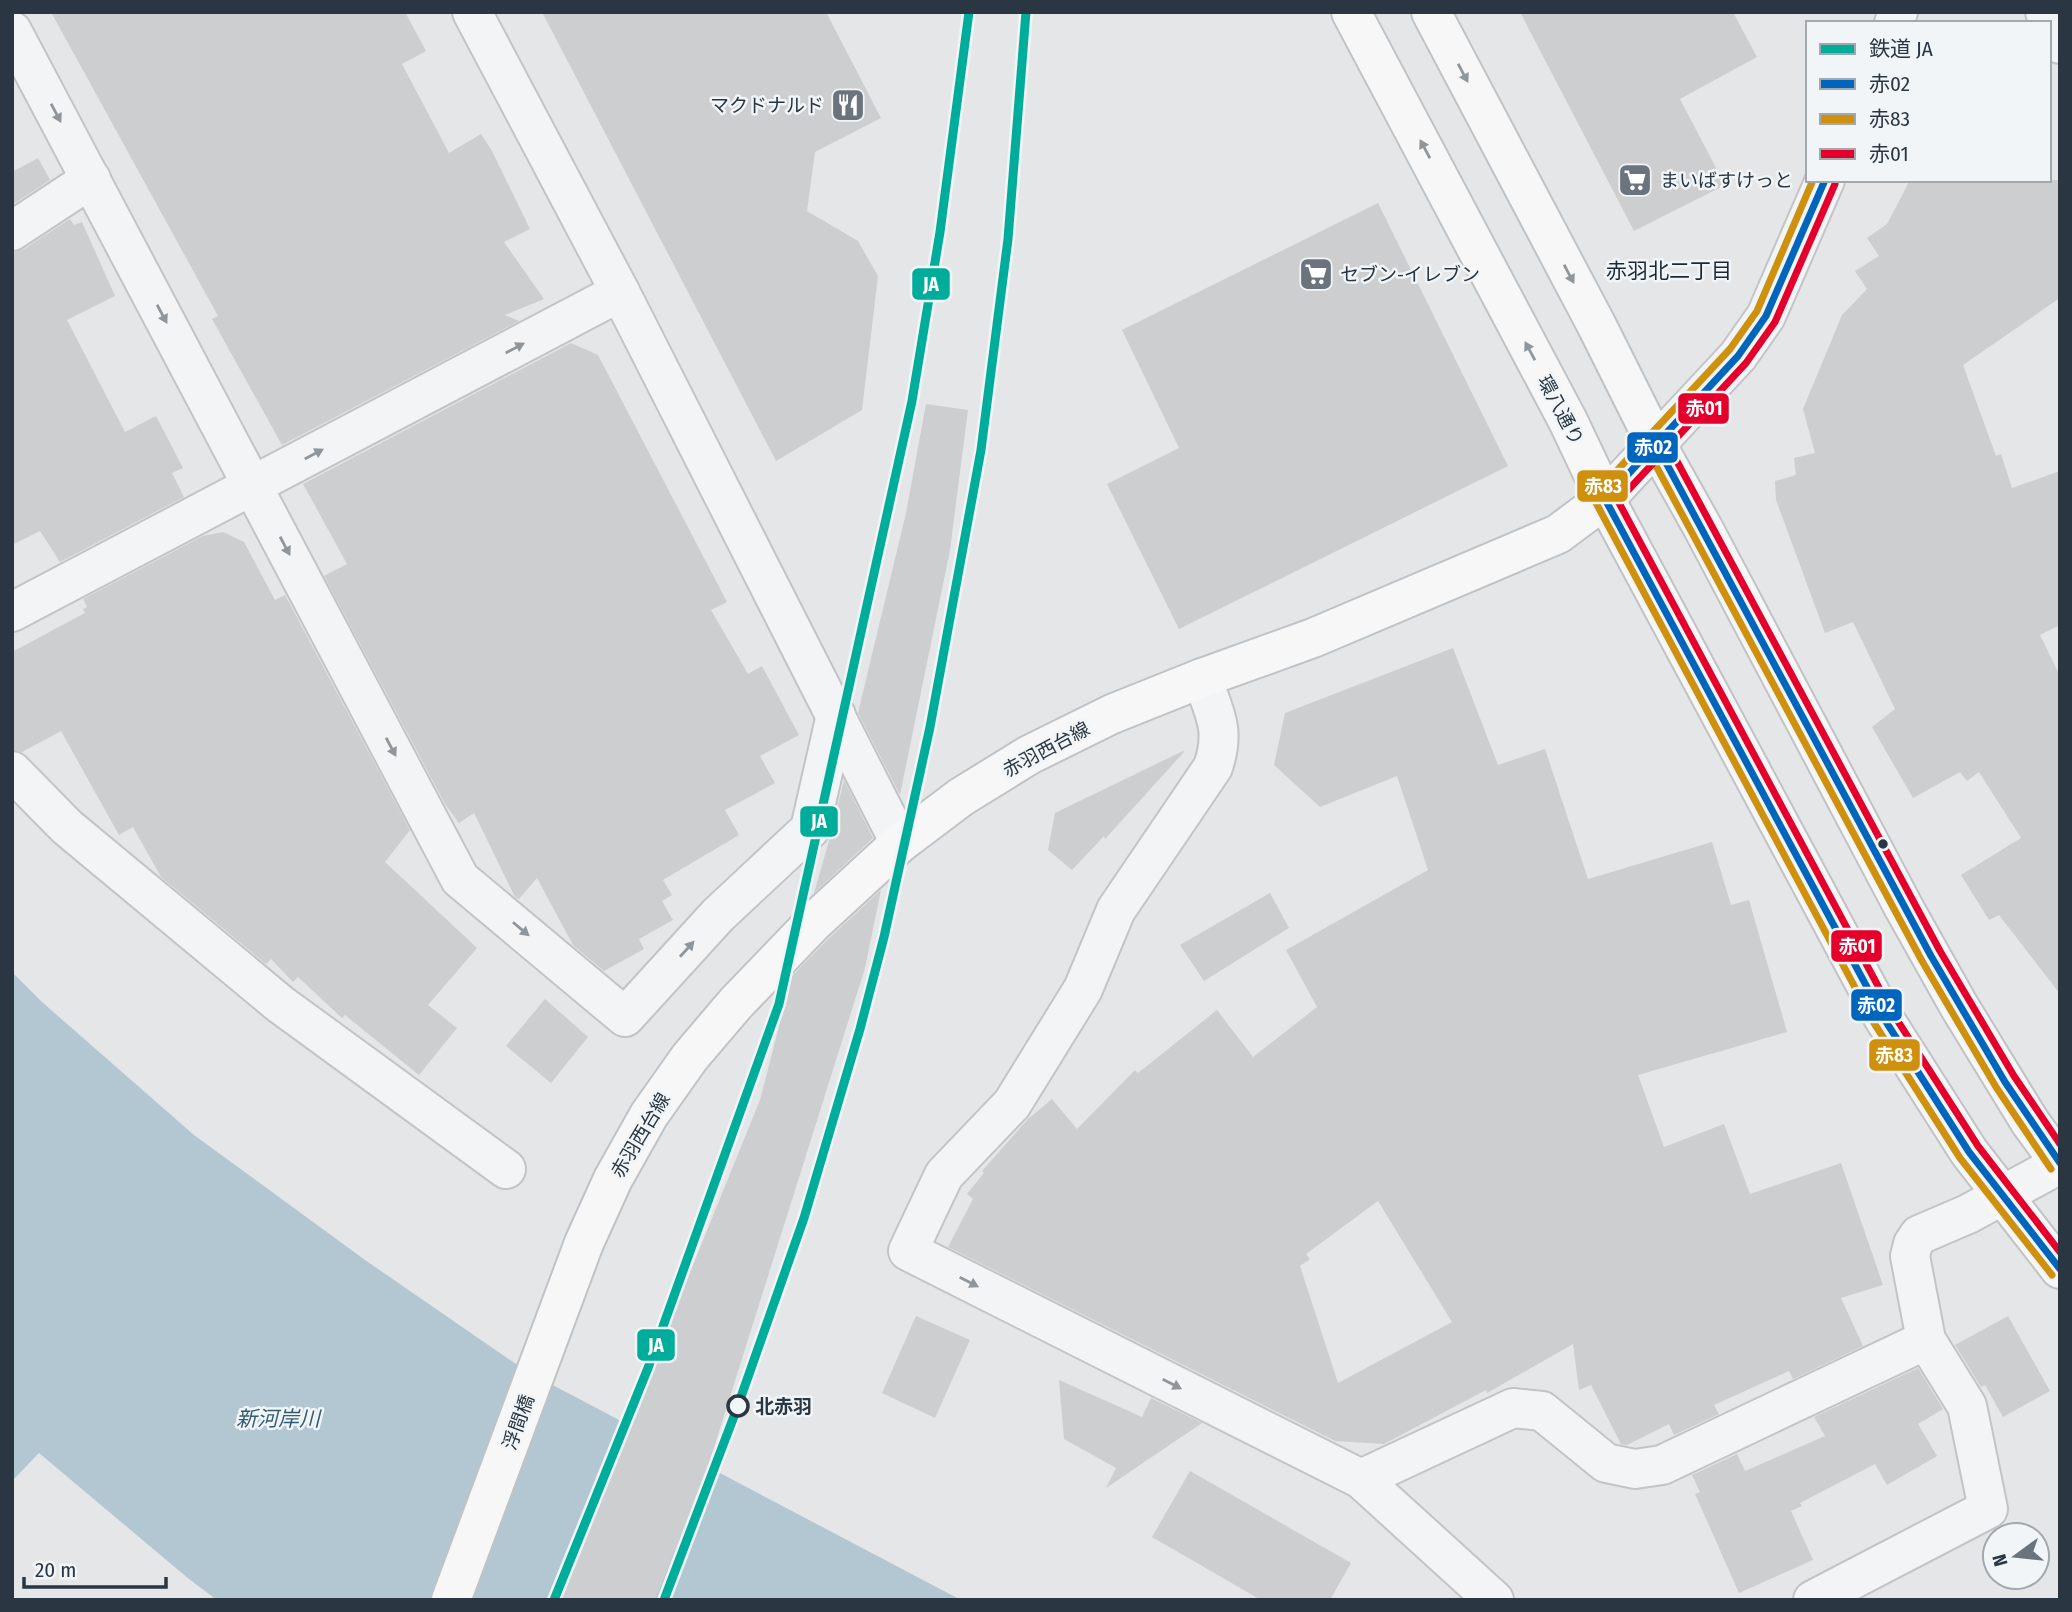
<svg xmlns="http://www.w3.org/2000/svg" width="2072" height="1612" font-family="'Fira Sans Condensed','Noto Sans JP',sans-serif">
	<style>
		.water { fill: #b2c7d2 }
		.building { fill: #ccced0; fill-rule: evenodd }
		.lines { fill: none; stroke-linecap: round; stroke-linejoin: round }
		.minor-casing { stroke: #c2c4c6; stroke-width: 42 }
		.major-casing { stroke: #c0c3c6; stroke-width: 42 }
		.minor { stroke: #f3f4f5; stroke-width: 38 }
		.major { stroke: #f7f7f7; stroke-width: 38 }
		.bus-1-casing { stroke: #f1f5f7; stroke-width: 12 }
		.bus-2-casing { stroke: #f1f5f7; stroke-width: 12 }
		.bus-3-casing { stroke: #f1f5f7; stroke-width: 12 }
		.bus-1 { stroke: #0065bd; stroke-width: 7 }
		.bus-2 { stroke: #ce900d; stroke-width: 7 }
		.bus-3 { stroke: #e4002b; stroke-width: 7 }
		.rail-1-casing { stroke: #f1f5f7; stroke-width: 14 }
		.rail-1 { stroke: #00ac9a; stroke-width: 9 }
		.oneway { fill: #90979c }
		.oneway2 { fill: #8e969c }
		.bus-dot { fill: #2a3742; stroke: #f1f5f7; stroke-width: 2.5 }
		.stop-dot { fill: #f1f5f7; stroke: #2a3742; stroke-width: 3.5 }
		.labels { text-anchor: middle; stroke-width: 5; stroke-linejoin: round; paint-order: stroke }
		.poi-label { font-size: 19px; fill: #2a3742; stroke: #f1f5f7; text-anchor: start }
		.street-label { font-size: 19px; fill: #2a3742; stroke: #f1f5f7 }
		.stop-label { font-size: 19px; font-weight: bold; fill: #2a3742; stroke: #f1f5f7; text-anchor: start }
		.neighbourhood-label { font-size: 21px; fill: #1c2833; stroke: #f1f5f7 }
		.water-label { font-size: 21px; font-style: italic; fill: #345c75; stroke: #f1f5f7 }
		.line-badge { stroke: #f1f5f7; stroke-width: 2.5 }
		.badge-label { font-size: 19px; text-anchor: middle; font-weight: bold; fill: #fff }
	</style>
	<rect width="100%" height="100%" fill="#e4e6e8"/>
	<polygon class="water" points="12,972 42,1002 194,1135 365,1260 526,1371 961,1600 217,1600 189,1579 39,1453 12,1481"/>
	<g class="building">
		<polygon points="51,12 405,12 426,51 402,64 449,153 481,134 492,151 530,229 504,242 544,299 505,315 519,321 282,445 212,319 218,316"/>
		<polygon points="542,12 826,12 881,118 815,152 807,211 858,241 878,276 862,410 776,461"/>
		<polygon points="1520,12 1733,12 1757,57 1680,99 1725,185 1634,231"/>
		<polygon points="38,158 50,180 12,205 12,172"/>
		<polygon points="1910,180 2060,180 2060,298 1963,365 1996,456 2001,454 2012,488 2060,471 2060,625 2040,635 2060,676 2060,994 1999,915 1989,920 1961,875 2021,838 1979,772 1967,781 1960,772 1913,798 1872,727 1895,709 1853,622 1825,633 1776,500 1775,481 1796,475 1794,458 1815,453 1803,409 1842,315 1867,289 1855,271 1879,256 1867,238 1887,224"/>
		<polygon points="1378,203 1508,466 1179,629 1107,484 1179,448 1122,330"/>
		<polygon points="70,219 74,225 82,222 115,296 67,320 125,432 156,416 183,468 172,473 184,497 60,562 40,531 12,545 12,253 24,249"/>
		<polygon points="571,343 598,355 727,602 711,610 748,674 762,666 799,735 760,756 775,783 725,810 739,835 663,880 672,895 662,901 673,920 639,939 644,949 604,971 573,945 537,878 519,899 515,897 474,813 459,823 445,804 324,576 347,564 303,484"/>
		<polygon points="926,404 968,410 950,550 900,795 858,713 906,513"/>
		<polygon points="223,532 244,542 275,600 285,595 410,830 385,862 477,948 428,1005 457,1028 419,1075 345,1015 342,1018 298,977 293,982 271,959 266,964 161,877 133,827 119,835 61,731 22,752 12,750 12,652 85,613 83,609 87,607 83,599 203,536"/>
		<path d="M1453 648 1498 765 1545 749 1588 879 1712 842 1731 905 1749 900 1787 1032 1638 1075 1664 1147 1724 1124 1750 1194 1841 1163 1883 1285 1841 1298 1863 1346 1793 1379 1789 1371 1714 1405 1719 1414 1674 1435 1669 1424 1627 1445 1621 1444 1591 1385 1579 1390 1573 1344 1487 1393 1486 1390 1384 1444 1335 1441 948 1247 973 1199 967 1194 984 1173 982 1171 1028 1119 1052 1099 1077 1129 1135 1070 1138 1073 1217 1010 1253 1057 1317 1007 1286 950 1428 870 1397 776 1320 807 1274 765 1285 713ZM1378 1201 1452 1322 1338 1383 1300 1266 1310 1259 1306 1254Z"/>
		<polygon points="1183,751 1184,752 1105,839 1104,836 1072,870 1048,850 1055,813"/>
		<polygon points="844,780 873,838 814,893 831,834"/>
		<polygon points="881,890 865,968 706,1473 655,1600 557,1600 760,1100 792,976 828,939"/>
		<polygon points="1270,893 1289,928 1204,981 1180,945"/>
		<polygon points="545,999 588,1037 551,1083 506,1046"/>
		<polygon points="916,1316 970,1340 935,1418 882,1393"/>
		<polygon points="2008,1316 2050,1391 2003,1417 1985,1385 1981,1387 1955,1345"/>
		<polygon points="1918,1368 1943,1409 1918,1424 1937,1456 1887,1485 1875,1464 1800,1503 1802,1506 1791,1511 1813,1560 1739,1593 1695,1494 1700,1492 1692,1475 1737,1454 1745,1471 1825,1436 1814,1417"/>
		<polygon points="1059,1380 1142,1417 1151,1398 1202,1423 1106,1488 1116,1468 1064,1439"/>
		<polygon points="1190,1471 1351,1563 1330,1600 1261,1600 1152,1537"/>
	</g>
	<g class="lines">
		<g class="minor-casing">
			<g id="minor">
				<polyline points="472,12 620,292 900,843"/>
				<polyline points="2045,12 2060,44"/>
				<polyline points="1894,23 1898,12"/>
				<polyline points="12,31 460,879 625,1017 718,915 810,829 836,715"/>
				<polyline points="12,231 91,179"/>
				<polyline points="1656,444 1738,356 1766,316 1825,180"/>
				<polyline points="12,612 620,292"/>
				<path d="M1202 678C1214 713 1226 729 1213 767L1116 910 1083 989 1012 1104 944 1175 908 1251 1361 1479 1494 1600"/>
				<polyline points="12,771 67,827 280,1004 506,1169"/>
				<polyline points="1361,1479 1513,1408 1542,1411 1606,1463 1635,1469 1662,1465 1926,1340"/>
				<polyline points="1813,1600 1988,1509 1967,1406 1926,1340 1910,1256 1913,1244 1919,1235 1968,1214 2060,1164"/>
			</g>
		</g>
		<g class="major-casing">
			<g id="major">
				<polyline points="1351,12 1568,421 1605,499 1883,1017 1969,1152 2060,1269"/>
				<polyline points="1431,12 1597,326 1656,444 1703,528 1904,908 1959,1006 2030,1122 2060,1163"/>
				<polyline points="451,1600 584,1243 613,1179 649,1115 690,1057 736,1003 813,923 900,843 961,797 1029,755 1112,714 1202,678 1313,638 1558,534 1605,499 1656,444"/>
			</g>
		</g>
		<use href="#minor" class="minor"/>
		<use href="#major" class="major"/>
		<g class="bus-1-casing">
			<g id="bus-1">
				<polyline points="1825,180 1766,316 1738,356 1605,499 1883,1017 1969,1152 2060,1269"/>
				<polyline points="1656,444 1931,956 2005,1082 2060,1163"/>
			</g>
		</g>
		<g class="bus-2-casing">
			<g id="bus-2">
				<polyline points="1813,180 1757,311 1730,349 1597,492 1595,501 1874,1023 1960,1158 2052,1275"/>
				<polyline points="1647,449 1922,961 1996,1087 2051,1169"/>
			</g>
		</g>
		<g class="bus-3-casing">
			<g id="bus-3">
				<polyline points="1835,184 1775,322 1746,363 1618,501 1892,1012 1978,1146 2060,1252"/>
				<polyline points="1665,439 1940,951 2014,1076 2060,1144"/>
			</g>
		</g>
		<use href="#bus-1" class="bus-1"/>
		<use href="#bus-2" class="bus-2"/>
		<use href="#bus-3" class="bus-3"/>
		<g class="rail-1-casing">
			<g id="rail-1">
				<polyline points="554,1600 648,1368 779,1004 912,401 940,232 969,12"/>
				<polyline points="664,1600 736,1411 804,1218 860,1029 884,937 930,727 981,450 1008,239 1026,12"/>
			</g>
		</g>
		<use href="#rail-1" class="rail-1"/>
	</g>
	<defs><path id="oneway-solid" d="M-6-.8H1V-3.2L6.5 0L1 3.2V.8H-6Z" transform="scale(1.75)"/></defs>
	<g class="oneway">
		<use href="#oneway-solid" transform="translate(1463 73) rotate(62)"/>
		<use href="#oneway-solid" transform="translate(1425 149) rotate(-118)"/>
		<use href="#oneway-solid" transform="translate(1569 274) rotate(62)"/>
		<use href="#oneway-solid" transform="translate(1530 351) rotate(-118)"/>
	</g>
	<g class="oneway2">
		<use href="#oneway-solid" transform="translate(56 113) rotate(62)"/>
		<use href="#oneway-solid" transform="translate(162 314) rotate(62)"/>
		<use href="#oneway-solid" transform="translate(515 348) rotate(-28)"/>
		<use href="#oneway-solid" transform="translate(314 454) rotate(-28)"/>
		<use href="#oneway-solid" transform="translate(285 546) rotate(62)"/>
		<use href="#oneway-solid" transform="translate(391 747) rotate(62)"/>
		<use href="#oneway-solid" transform="translate(521 929) rotate(40)"/>
		<use href="#oneway-solid" transform="translate(687 949) rotate(-48)"/>
		<use href="#oneway-solid" transform="translate(969 1282) rotate(27)"/>
		<use href="#oneway-solid" transform="translate(1172 1384) rotate(27)"/>
	</g>
	<defs>
		<g id="restaurant-square" transform="scale(1.75)"><rect x="-9" y="-9" width="18" height="18" rx="4" fill="#6b747c" stroke="#f1f5f7"/><path d="M-5-6h1v4h1v-4h1v4h1v-4h1v5L-1.5 .5V6h-2V.5L-5-1ZM5-6V6H3V1.5H1.5Q1.5-4 5-6Z" fill="#fff"/></g>
		<g id="supermarket-square" transform="scale(1.75)"><rect x="-9" y="-9" width="18" height="18" rx="4" fill="#6b747c" stroke="#f1f5f7"/><path d="M-6-5.5h2.5l.6 2H6L4.5 2H-2.5L-4.4-4H-6ZM-1.5 3.2a1.3 1.3 0 1 0 .1 0ZM3 3.2a1.3 1.3 0 1 0 .1 0Z" fill="#fff"/></g>
	</defs>
	<g fill-rule="evenodd">
		<use href="#restaurant-square" x="848" y="105"/>
		<use href="#supermarket-square" x="1635" y="180"/>
		<use href="#supermarket-square" x="1316" y="274"/>
	</g>
	<circle class="bus-dot" cx="1883" cy="844" r="6"/>
	<circle class="stop-dot" cx="738" cy="1406" r="10"/>
	<g class="labels">
		<g class="poi-label">
			<text x="824" y="112" text-anchor="end">マクドナルド</text>
			<text x="1660" y="187">まいばすけっと</text>
			<text x="1340" y="281">セブン-イレブン</text>
		</g>
		<g class="street-label">
			<text transform="translate(1561 410) rotate(62)" y="7">環八通り</text>
			<text transform="translate(1046 749) rotate(-28)" y="7">赤羽西台線</text>
			<text transform="translate(640 1135) rotate(-59)" y="7">赤羽西台線</text>
			<text transform="translate(518 1422) rotate(-70)" y="7">浮間橋</text>
		</g>
		<g class="stop-label">
			<text x="755" y="1413">北赤羽</text>
		</g>
		<g class="neighbourhood-label">
			<text x="1669" y="278">赤羽北二丁目</text>
		</g>
		<g class="water-label">
			<text x="278" y="1426">新河岸川</text>
		</g>
	</g>
	<g class="line-badge">
		<rect x="911" y="267" width="40" height="34" rx="7" fill="#00ac9a"/>
		<rect x="1677" y="392" width="53" height="33" rx="7" fill="#e4002b"/>
		<rect x="1626" y="431" width="53" height="33" rx="7" fill="#0065bd"/>
		<rect x="1576" y="469" width="53" height="34" rx="7" fill="#ce900d"/>
		<rect x="799" y="805" width="40" height="33" rx="7" fill="#00ac9a"/>
		<rect x="1830" y="929" width="53" height="34" rx="7" fill="#e4002b"/>
		<rect x="1850" y="988" width="53" height="34" rx="7" fill="#0065bd"/>
		<rect x="1868" y="1038" width="53" height="34" rx="7" fill="#ce900d"/>
		<rect x="636" y="1328" width="40" height="34" rx="7" fill="#00ac9a"/>
	</g>
	<g class="badge-label">
		<text x="931" y="291">JA</text>
		<text x="1704" y="415">赤01</text>
		<text x="1653" y="454">赤02</text>
		<text x="1603" y="493">赤83</text>
		<text x="819" y="828">JA</text>
		<text x="1857" y="953">赤01</text>
		<text x="1876" y="1012">赤02</text>
		<text x="1894" y="1062">赤83</text>
		<text x="656" y="1352">JA</text>
	</g>
	<rect width="2072" height="1612" fill="none" stroke="#2a3742" stroke-width="28"/>
	<rect x="1806" y="21" width="245" height="161" fill="#f1f5f7" stroke="#a1a9af" stroke-width="2"/>
	<rect x="1820" y="44" width="35" height="10" fill="#00ac9a" stroke="#a1a9af" stroke-width="2"/>
	<text x="1869" y="56" font-size="21" fill="#2a3742">鉄道 JA</text>
	<rect x="1820" y="79" width="35" height="10" fill="#0065bd" stroke="#a1a9af" stroke-width="2"/>
	<text x="1869" y="91" font-size="21" fill="#2a3742">赤02</text>
	<rect x="1820" y="114" width="35" height="10" fill="#ce900d" stroke="#a1a9af" stroke-width="2"/>
	<text x="1869" y="126" font-size="21" fill="#2a3742">赤83</text>
	<rect x="1820" y="149" width="35" height="10" fill="#e4002b" stroke="#a1a9af" stroke-width="2"/>
	<text x="1869" y="161" font-size="21" fill="#2a3742">赤01</text>
	<g transform="translate(2016 1556) rotate(255)"><circle r="33" fill="#f1f5f7" stroke="#a1a9af" stroke-width="2"/>
	<path d="M0-5L12 26L0 18L-12 26Z" fill="#6b747c"/>
	<text y="-10" font-size="19" font-weight="bold" text-anchor="middle" fill="#2a3742">N</text>
	</g>
	<path d="M24 1577v10h142v-10" fill="none" stroke="#2a3742" stroke-width="3.5"/>
	<text x="35" y="1577" font-size="21" fill="#2a3742" stroke="#f1f5f7" stroke-width="5" paint-order="stroke">20 m</text>
</svg>
